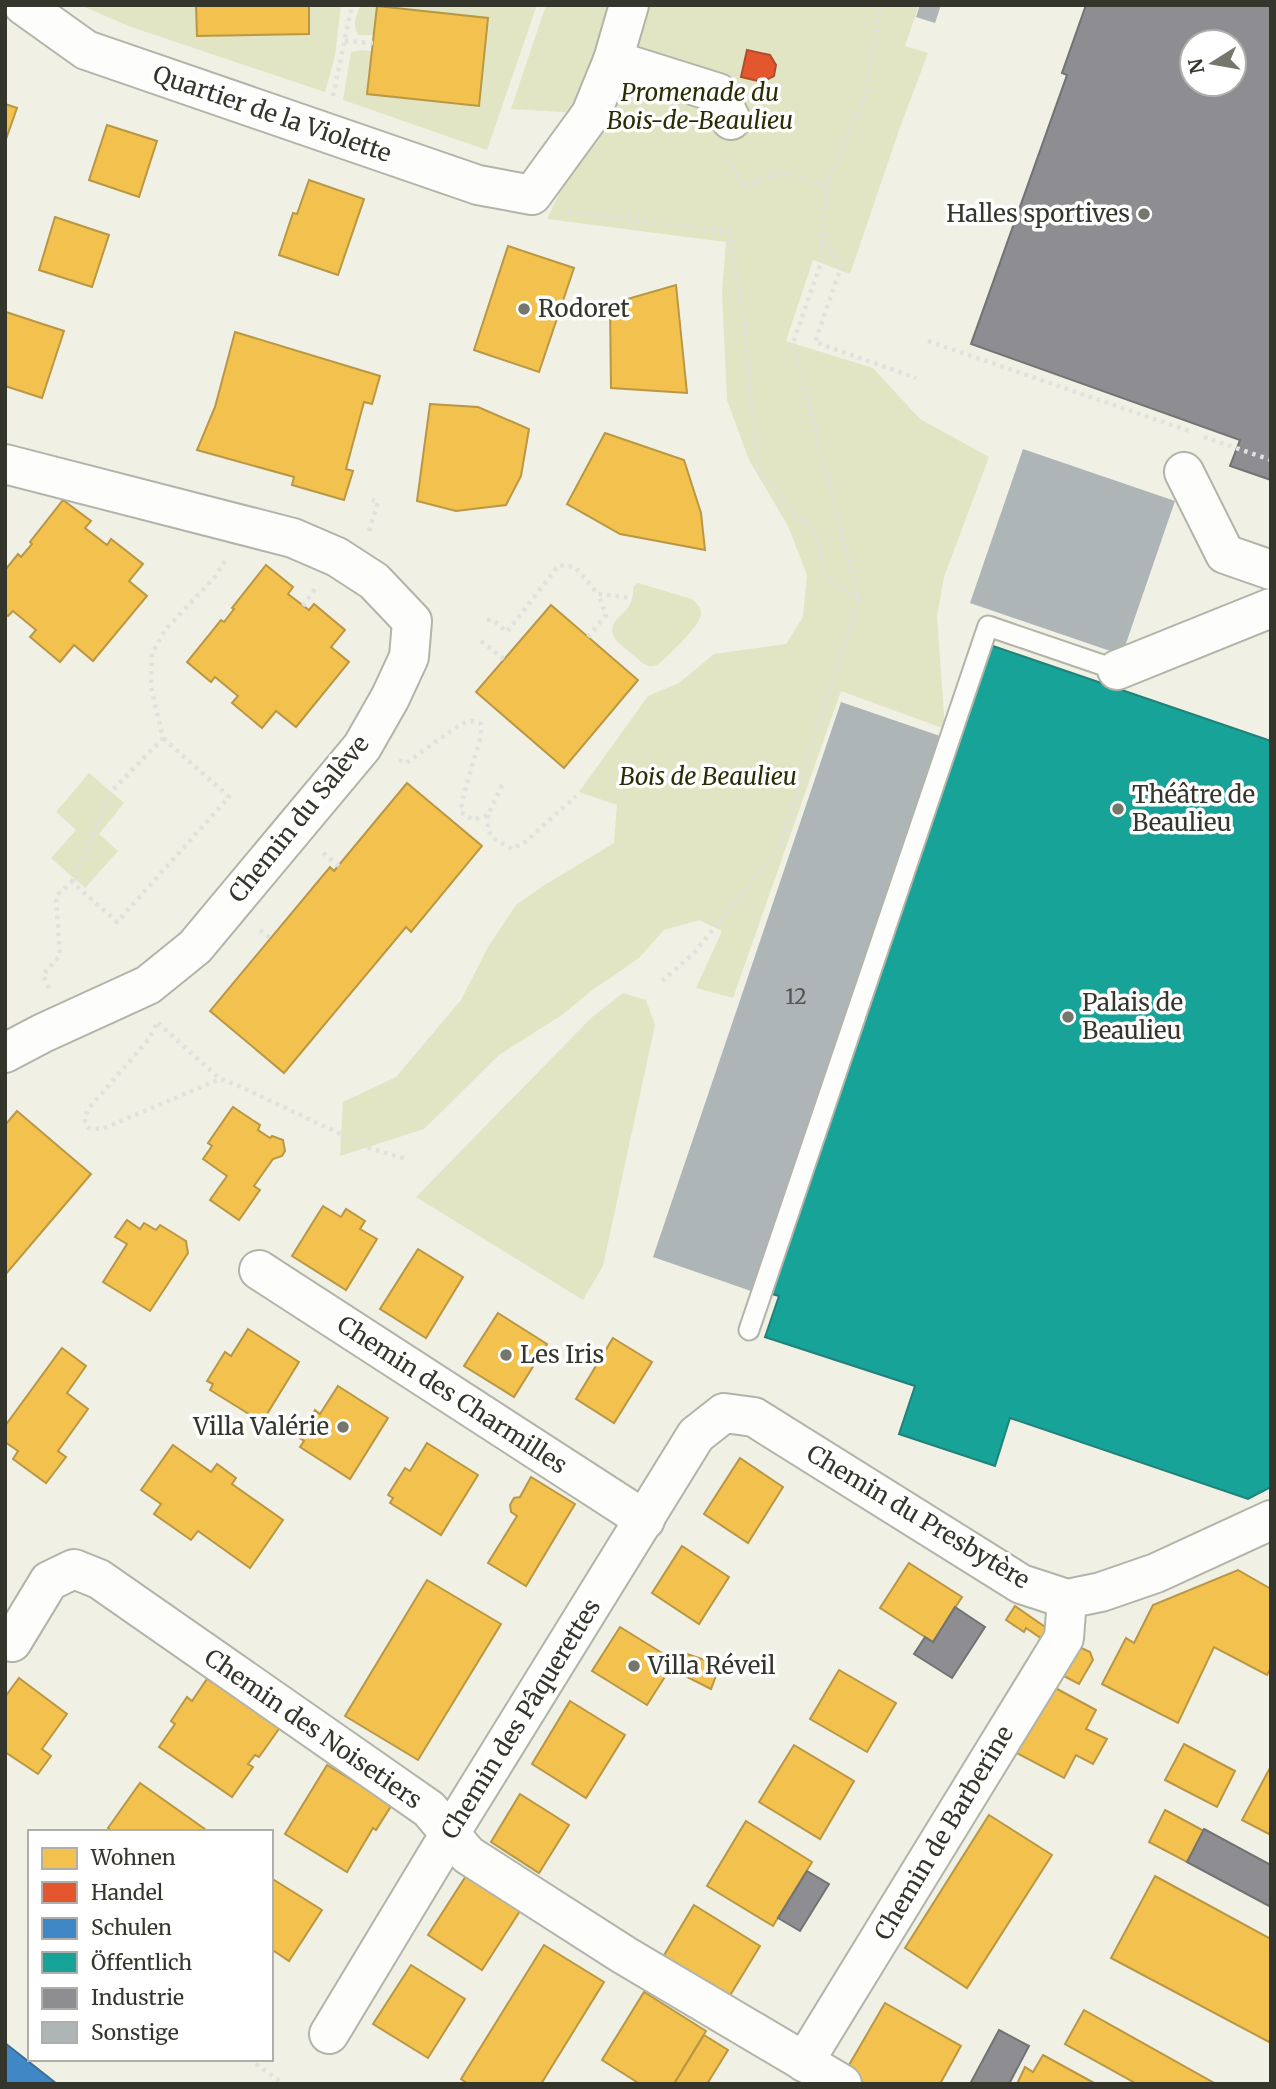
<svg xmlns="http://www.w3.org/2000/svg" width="1276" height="2089" font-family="Merriweather,serif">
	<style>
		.green { fill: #e1e5c3 }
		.homes { fill: #f2c14e; stroke: #b99744; stroke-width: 2 }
		.shops { fill: #e4572e; stroke: #af4d2d; stroke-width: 2 }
		.schools { fill: #3f88c5; stroke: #3c6f97; stroke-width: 2 }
		.public { fill: #17a398; stroke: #208278; stroke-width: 2 }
		.industry { fill: #8d8d92; stroke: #727373; stroke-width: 2; fill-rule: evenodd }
		.building { fill: #aeb5b6 }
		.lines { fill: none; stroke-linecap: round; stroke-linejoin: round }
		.lane-casing { stroke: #b2b4a9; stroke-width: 23 }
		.street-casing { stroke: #b2b4a9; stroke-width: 42 }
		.path { stroke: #e1e1dd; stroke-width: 4.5; stroke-dasharray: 3.5 5; stroke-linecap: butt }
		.lane { stroke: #fdfdfb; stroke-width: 19 }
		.street { stroke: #fdfdfb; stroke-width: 38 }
		.poi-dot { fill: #76776c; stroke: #fff; stroke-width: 2.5 }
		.labels { text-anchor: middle; stroke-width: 7; stroke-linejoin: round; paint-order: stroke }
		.number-label { font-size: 21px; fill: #52564e }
		.park-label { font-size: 24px; font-style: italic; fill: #2a2d03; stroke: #fff }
		.street-label { font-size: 24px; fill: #34362c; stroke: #fff }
		.poi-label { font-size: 24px; fill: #34362c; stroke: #fff; text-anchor: start }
	</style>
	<rect width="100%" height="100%" fill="#f0f1e4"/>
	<g class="green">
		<polygon points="80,5 196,5 197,36 309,34 309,5 341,5 335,56 325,92 131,27"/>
		<path d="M361 5H537L487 150 343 100 351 52 362 50 372 51 367 93 479 105 488 18 377 6 374 35H358C352 24 356 16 361 5Z"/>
		<polygon points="546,5 919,5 905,46 928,53 898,133 850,274 813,260 786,341 873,368 920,419 989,457 944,577 937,616 945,729 841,691 733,998 696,988 722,931 699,920 664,930 639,958 591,991 562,1015 499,1055 424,1129 340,1156 343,1102 396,1077 461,1000 488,947 516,905 543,886 614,843 617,805 579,792 648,696 679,683 714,654 786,644 803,617 807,575 788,526 749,460 727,400 722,292 726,242 547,219 597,114 511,109"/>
		<path d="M638 583 692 599C696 603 701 607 701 613 702 625 668 655 659 664 648 669 644 665 636 657 625 647 602 636 617 619 622 614 628 609 631 602 634 597 632 592 634 586Z"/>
		<polygon points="89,773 124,803 99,834 118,851 85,888 51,858 76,830 56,812"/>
		<polygon points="623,993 646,1000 655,1025 603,1266 583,1300 416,1197 591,1018"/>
	</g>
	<g class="homes">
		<polygon points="196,5 309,5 309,34 197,36"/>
		<polygon points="377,6 488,18 479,106 367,94"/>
		<polygon points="5,104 17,108 5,142"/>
		<polygon points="107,125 157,141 139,197 89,180"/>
		<polygon points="309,180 364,199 338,275 279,255 293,213 297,214"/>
		<polygon points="55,217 109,235 92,287 39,270"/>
		<polygon points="508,246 574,268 539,372 474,350"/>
		<polygon points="676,285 687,393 611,388 610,304"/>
		<polygon points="6,312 64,331 42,398 5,386"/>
		<polygon points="235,332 380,376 372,404 364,402 346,469 353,471 344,500 292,485 294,477 197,450 215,407"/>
		<polygon points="430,404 478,407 529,429 521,476 506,505 456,511 417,501"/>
		<polygon points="605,433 684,460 701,513 705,550 620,534 567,504"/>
		<polygon points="63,500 91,521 85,528 107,545 111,539 143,564 129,581 147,596 93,661 74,645 60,662 30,637 36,630 13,611 8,616 5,614 5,570 18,554 21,557 32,544 30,542"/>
		<polygon points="266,565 293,587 288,594 309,610 314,604 345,630 331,647 349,662 296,727 276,711 262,728 232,703 238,696 215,677 211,682 187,662 221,620 224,622 234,609 232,608"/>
		<polygon points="551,605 638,680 564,768 476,692"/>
		<polygon points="407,783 482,846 411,932 406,927 284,1073 210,1011 330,867 334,871"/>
		<polygon points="233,1107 260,1125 258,1130 270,1138 272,1136 283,1140 285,1151 282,1156 273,1159 254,1186 260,1190 239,1220 210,1200 227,1176 203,1159 212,1146 208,1143"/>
		<polygon points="17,1111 91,1174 5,1275 5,1125"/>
		<polygon points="323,1206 341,1217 346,1209 365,1221 360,1229 377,1239 346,1290 292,1256"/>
		<polygon points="127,1220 140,1229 144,1223 156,1230 160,1225 186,1241 188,1253 150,1311 103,1282 127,1244 115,1237"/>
		<polygon points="418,1249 463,1277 426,1338 380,1309"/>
		<polygon points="498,1313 547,1344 514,1397 464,1366"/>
		<polygon points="248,1329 299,1362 262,1422 210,1390 213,1384 207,1381 225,1352 231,1356"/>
		<polygon points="613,1338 652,1362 614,1423 576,1399"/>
		<polygon points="62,1348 86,1366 67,1393 88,1409 58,1451 66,1457 46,1483 13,1459 18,1451 5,1442 5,1426"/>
		<polygon points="338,1386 388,1418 350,1479 300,1447 304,1441 298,1437 315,1410 320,1414"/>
		<polygon points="427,1443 478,1475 441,1535 390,1503 393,1498 388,1495 405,1468 410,1471"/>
		<polygon points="173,1445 211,1472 217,1464 236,1478 232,1484 283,1520 250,1568 198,1531 191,1540 154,1514 161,1504 141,1490"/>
		<polygon points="740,1458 783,1487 748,1543 704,1514"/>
		<polygon points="531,1477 575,1504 526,1586 488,1563 517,1516 511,1512 510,1505 514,1498 520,1497"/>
		<polygon points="682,1546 729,1577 699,1624 652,1593"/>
		<polygon points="909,1563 962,1597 933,1642 880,1608"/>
		<polygon points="1238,1570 1271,1589 1271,1668 1267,1675 1214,1647 1178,1723 1102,1684 1126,1638 1134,1643 1153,1605"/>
		<polygon points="427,1580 501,1624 418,1760 345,1716"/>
		<polygon points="1015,1606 1051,1631 1045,1641 1026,1628 1024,1632 1006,1620"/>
		<polygon points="620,1627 675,1661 647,1705 592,1671"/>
		<polygon points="1075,1645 1090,1652 1093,1660 1079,1684 1058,1673"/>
		<polygon points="687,1654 720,1665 711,1689 683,1675"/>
		<polygon points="839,1670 896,1703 867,1752 810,1719"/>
		<polygon points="209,1676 281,1726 259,1757 255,1755 248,1764 253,1767 232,1797 159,1747 175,1724 171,1721 187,1697 192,1701"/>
		<polygon points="19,1678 67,1714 42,1749 51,1756 38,1774 5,1752 5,1697"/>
		<polygon points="1048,1684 1096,1710 1086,1729 1107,1739 1093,1764 1076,1755 1064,1778 1013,1751"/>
		<polygon points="570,1701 625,1735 586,1798 532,1764"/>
		<polygon points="1184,1744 1235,1771 1217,1807 1165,1780"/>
		<polygon points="794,1745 854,1781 820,1839 759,1802"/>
		<polygon points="327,1765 367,1789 369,1787 393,1803 376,1830 373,1828 347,1872 285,1834"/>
		<polygon points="1271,1766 1271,1835 1242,1820"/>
		<polygon points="140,1783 209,1832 113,1832 108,1828"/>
		<polygon points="520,1794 569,1825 539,1873 491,1842"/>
		<polygon points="1165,1810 1204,1831 1187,1862 1149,1842"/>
		<polygon points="989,1815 1052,1855 967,1988 905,1948"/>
		<polygon points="746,1821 812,1862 773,1926 707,1886"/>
		<polygon points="466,1876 520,1911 482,1970 428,1935"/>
		<polygon points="1155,1876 1271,1939 1271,2043 1111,1958"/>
		<polygon points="271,1878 322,1910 289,1961 271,1949"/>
		<polygon points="694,1905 760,1946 723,2007 657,1967"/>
		<polygon points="544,1945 604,1982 541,2084 468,2084 461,2079"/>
		<polygon points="411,1965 465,1999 428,2058 373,2024"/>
		<polygon points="644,1992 706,2031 674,2084 640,2084 602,2060"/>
		<polygon points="885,2003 961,2046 940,2084 866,2084 845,2072"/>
		<polygon points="1084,2010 1216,2084 1137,2084 1065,2044"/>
		<polygon points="704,2035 728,2050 707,2084 674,2084"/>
		<polygon points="1043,2055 1096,2084 1017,2084 1025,2067 1033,2072"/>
	</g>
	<polygon class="shops" points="747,50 770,55 776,65 774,76 762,82 741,77"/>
	<polygon class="schools" points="5,2043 57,2084 5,2084"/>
	<polygon class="public" points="990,645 1271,741 1271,1487 1248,1499 1010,1418 995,1466 899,1434 915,1386 765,1337 779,1296 772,1294"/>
	<g class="industry">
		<path d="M1086 5H1271V480L1230 466 1240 440 971 344 1067 75 1062 73ZM1192 42H1234V84H1192Z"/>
		<polygon points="955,1607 985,1627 952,1678 914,1654 925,1637 933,1642"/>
		<polygon points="1204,1829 1271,1865 1271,1907 1187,1862"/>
		<polygon points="807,1871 829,1884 800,1931 778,1918"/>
		<polygon points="999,2030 1029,2046 1009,2084 970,2084"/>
	</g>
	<g class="building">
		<polygon points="920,5 941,5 935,23 916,17"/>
		<polygon points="1023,449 1175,501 1122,655 970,603"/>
		<polygon points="841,702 940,736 751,1291 653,1257"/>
	</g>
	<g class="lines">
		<g class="lane-casing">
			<polyline id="lane" points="749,1330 988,626 1117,670"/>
		</g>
		<g class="street-casing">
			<g id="street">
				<polyline points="23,5 86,50 478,185 532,195 591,114 613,60 629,5"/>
				<polyline points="613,60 718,93 731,120"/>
				<polyline points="5,464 293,538 337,557 374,581 412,621 409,657 390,698 362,747 195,947 148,985 43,1033 5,1053"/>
				<polyline points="1184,472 1225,554 1271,570"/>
				<polyline points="1117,670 1271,608"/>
				<polyline points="259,1270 645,1520"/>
				<polyline points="12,1642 49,1581 74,1569 99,1579 429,1809 468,1855 624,1955 842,2084"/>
				<polyline points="329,2034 449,1835 696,1435 724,1413 754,1417 1021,1584 1067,1599 1101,1592 1156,1573 1271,1520"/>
				<polyline points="804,2062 1064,1638 1067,1599"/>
			</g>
		</g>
		<g class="path">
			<polyline points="345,41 373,43"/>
			<polyline points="333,96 352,5"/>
			<path d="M729 158 744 188C781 168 789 171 826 186"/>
			<polyline points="568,212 729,232 744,322 758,470 796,517 809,524 818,542 826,576 859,600"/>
			<polyline points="824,234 840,270 815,342 916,378"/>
			<polyline points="928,341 1189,431"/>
			<polyline points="1204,437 1271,460"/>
			<polyline points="369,531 378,502 372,500"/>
			<polyline points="303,606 315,589"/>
			<polyline points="487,620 493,620 507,632 559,565 575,567 598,594 633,598"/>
			<polyline points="588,637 606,615 598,594"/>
			<polyline points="481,641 504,659"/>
			<polyline points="399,760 406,763 461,724 472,721 481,724 481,735 462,801 461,812 473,820 488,815 504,781"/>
			<polyline points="488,815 488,831 496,840 512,849 525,842 576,796"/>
			<polyline points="323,853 339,866"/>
			<polyline points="72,882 111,792 163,738 151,687 152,654 165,630 214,578 226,560"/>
			<polyline points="260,930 270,938"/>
			<polyline points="662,981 694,953 779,848 859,600 793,343 821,263 826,186 865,95 881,5"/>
			<polyline points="49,988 43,975 60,955 56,896 72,882 117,922 229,797 163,738"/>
			<polyline points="158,1023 220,1079"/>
			<path d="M156 1025 148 1040 89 1108C85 1115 83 1121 88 1128L102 1129 220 1079 237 1085 370 1148 406 1159"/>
			<polyline points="249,2059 284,2084"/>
		</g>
		<use href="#lane" class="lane"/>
		<use href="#street" class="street"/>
	</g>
	<g class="poi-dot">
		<circle cx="1144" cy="214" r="7"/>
		<circle cx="524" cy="309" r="7"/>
		<circle cx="1118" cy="809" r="7"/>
		<circle cx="1068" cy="1017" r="7"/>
		<circle cx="506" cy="1355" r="7"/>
		<circle cx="343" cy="1427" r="7"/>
		<circle cx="634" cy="1666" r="7"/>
	</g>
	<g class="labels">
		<g class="number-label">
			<text x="796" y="1004">12</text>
		</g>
		<g class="park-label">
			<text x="700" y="101">Promenade du<tspan x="700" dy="28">Bois-de-Beaulieu</tspan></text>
			<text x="708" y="785">Bois de Beaulieu</text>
		</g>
		<g class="street-label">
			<text transform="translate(272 114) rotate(19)" y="8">Quartier de la Violette</text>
			<text transform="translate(299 819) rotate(-51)" y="8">Chemin du Salève</text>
			<text transform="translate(452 1395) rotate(33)" y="8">Chemin des Charmilles</text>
			<text transform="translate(918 1517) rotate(31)" y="8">Chemin du Presbytère</text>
			<text transform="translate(521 1719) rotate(-58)" y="8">Chemin des Pâquerettes</text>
			<text transform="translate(313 1729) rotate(35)" y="8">Chemin des Noisetiers</text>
			<text transform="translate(944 1833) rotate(-59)" y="8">Chemin de Barberine</text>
		</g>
		<g class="poi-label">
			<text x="1130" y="222" text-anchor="end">Halles sportives</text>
			<text x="538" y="317">Rodoret</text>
			<text x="1132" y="803">Théâtre de<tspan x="1132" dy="28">Beaulieu</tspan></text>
			<text x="1082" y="1011">Palais de<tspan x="1082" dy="28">Beaulieu</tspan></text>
			<text x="520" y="1363">Les Iris</text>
			<text x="329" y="1435" text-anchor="end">Villa Valérie</text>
			<text x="648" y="1674">Villa Réveil</text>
		</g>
	</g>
	<rect width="1276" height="2089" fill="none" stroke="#34362c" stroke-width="14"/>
	<rect x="28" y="1830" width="245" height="231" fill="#ffffff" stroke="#aeafab" stroke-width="2"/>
	<rect x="42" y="1848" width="35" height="21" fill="#f2c14e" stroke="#aeafab" stroke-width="2"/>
	<text x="91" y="1865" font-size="21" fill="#34362c">Wohnen</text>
	<rect x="42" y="1882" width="35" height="21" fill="#e4572e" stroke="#aeafab" stroke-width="2"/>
	<text x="91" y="1900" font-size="21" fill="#34362c">Handel</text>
	<rect x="42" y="1918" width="35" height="21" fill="#3f88c5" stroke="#aeafab" stroke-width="2"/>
	<text x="91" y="1935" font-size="21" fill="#34362c">Schulen</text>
	<rect x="42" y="1952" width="35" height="21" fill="#17a398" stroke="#aeafab" stroke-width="2"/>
	<text x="91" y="1970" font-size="21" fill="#34362c">Öffentlich</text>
	<rect x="42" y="1988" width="35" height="21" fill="#8d8d92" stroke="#aeafab" stroke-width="2"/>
	<text x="91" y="2005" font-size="21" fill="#34362c">Industrie</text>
	<rect x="42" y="2022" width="35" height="21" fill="#aeb5b6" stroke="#aeafab" stroke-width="2"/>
	<text x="91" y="2040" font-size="21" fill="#34362c">Sonstige</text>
	<g transform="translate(1213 63) rotate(259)"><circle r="33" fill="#ffffff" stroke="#aeafab" stroke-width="2"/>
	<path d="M0-5L12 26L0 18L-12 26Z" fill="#76776c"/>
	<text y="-10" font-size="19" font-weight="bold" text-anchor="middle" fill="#34362c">N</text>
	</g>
</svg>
